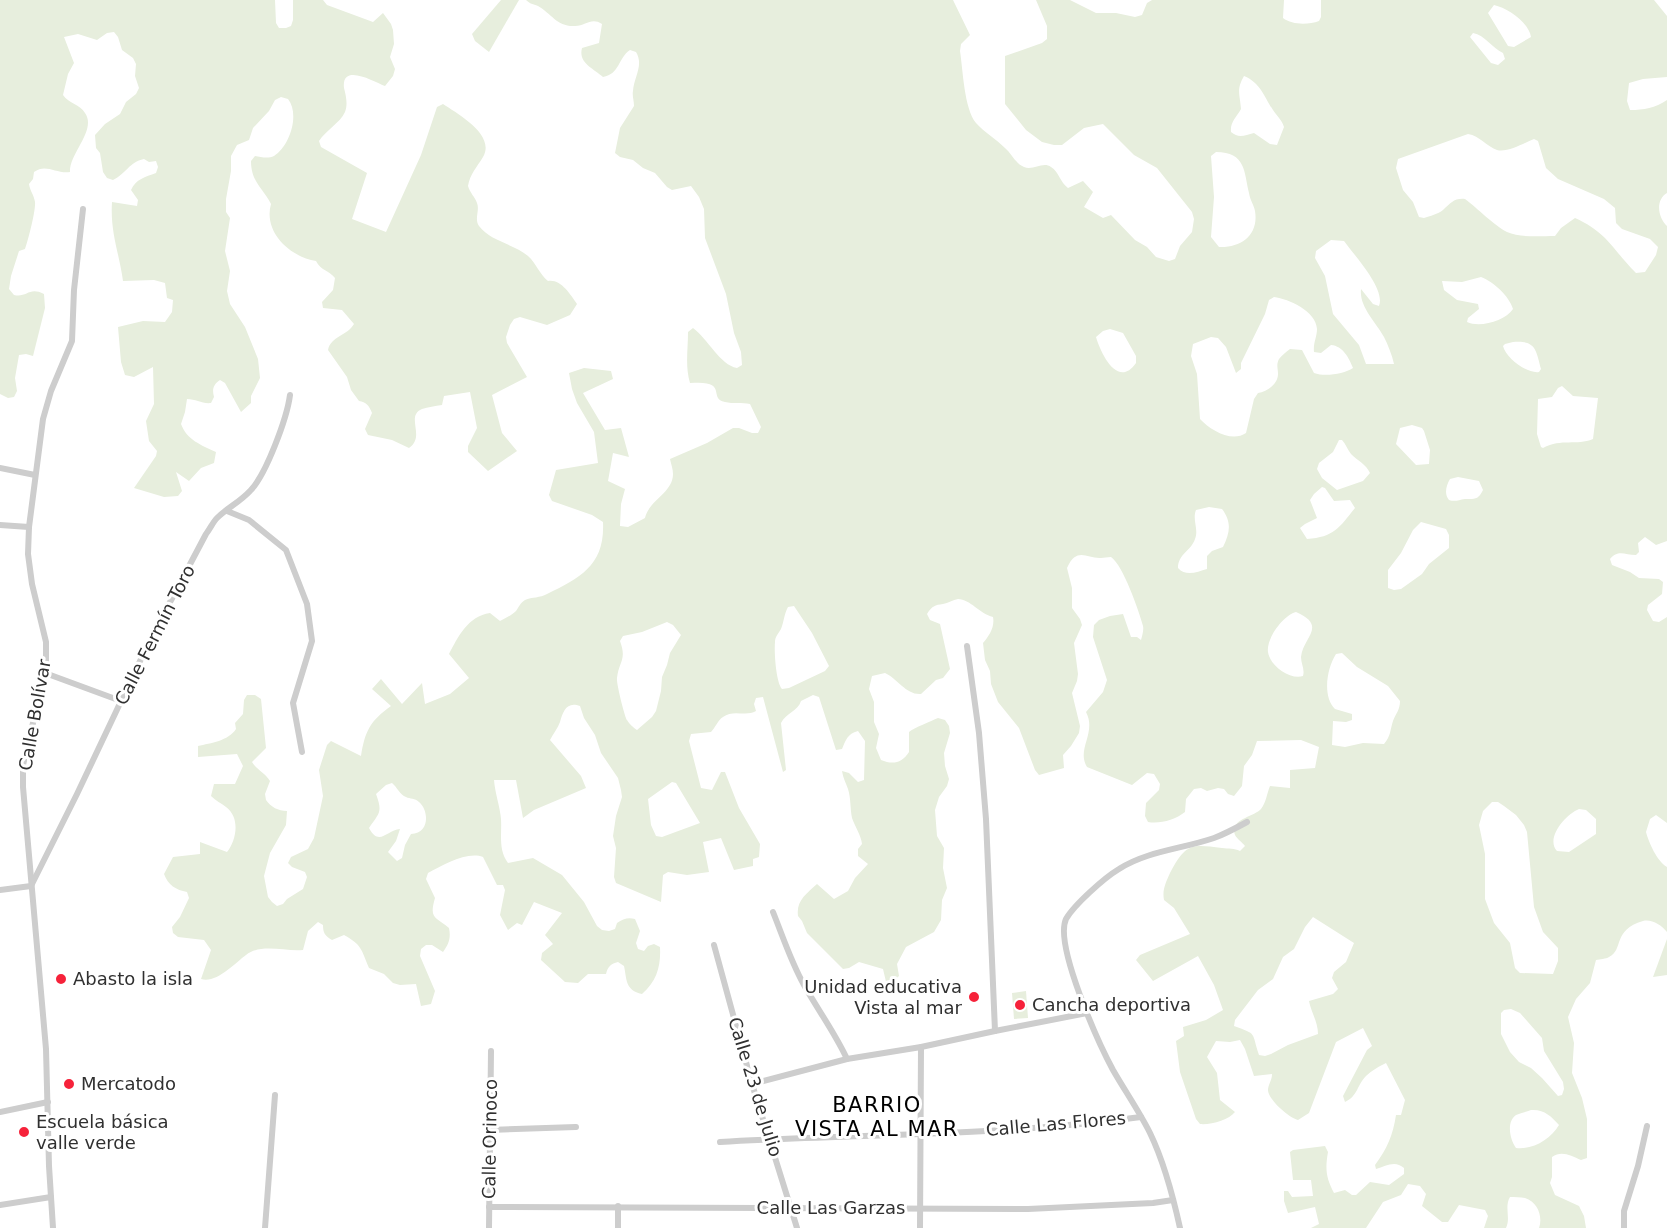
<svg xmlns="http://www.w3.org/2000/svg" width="1667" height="1228" font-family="'DejaVu Sans',sans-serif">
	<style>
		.green { fill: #e7eedd; fill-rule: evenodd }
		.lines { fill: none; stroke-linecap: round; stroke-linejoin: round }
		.minor { stroke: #cdcdcd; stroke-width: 6 }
		.poi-dot { fill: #f6223a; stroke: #fff; stroke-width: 2 }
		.labels { text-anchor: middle; stroke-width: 6; stroke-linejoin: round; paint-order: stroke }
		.street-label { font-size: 18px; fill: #303030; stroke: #fff }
		.poi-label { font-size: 18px; fill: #303030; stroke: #fff; text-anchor: start }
		.quarter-label { font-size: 21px; letter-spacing: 1.5px; fill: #000; stroke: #fff }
	</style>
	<rect width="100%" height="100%" fill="#fff"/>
	<g class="green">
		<path d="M0 0H275L276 23 279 28H286L291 26 293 20V0H323L327 5 373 22 383 13 391 24 393 30 394 44 390 57 395 69 393 76 385 86C375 82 341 62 344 88 346 96 348 104 345 112 340 123 326 130 319 141L321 147 367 173 352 219 386 232 421 155 437 107 443 104C458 114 496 135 483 157 477 167 470 174 468 186 470 193 475 197 477 203 480 210 474 219 479 226 490 241 514 244 528 256 536 263 540 275 548 281 561 279 570 294 577 304L570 315 547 325 520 317 514 319 510 325 506 337 507 343 527 377 492 395 502 433 517 451 488 471 468 452V446L477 428 470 392 444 396 442 405C435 406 428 407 422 409 405 416 426 437 409 448L392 440 368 435 365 429 372 413C369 405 366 402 359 401L351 390 347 377 328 350C331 336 347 336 354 324L342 310 323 308 322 302 333 290 335 278C329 270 321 271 316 261 290 257 263 232 271 204 263 188 251 182 251 161L255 156C261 157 268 159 274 156 290 146 300 114 288 99L281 97 275 100 269 111 253 128 249 140 237 145 231 156V171L226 199V212L230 218 225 251 230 271 227 291 230 304 245 327 258 359 260 378 251 396V403L241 412 225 383 220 380C213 385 212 389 214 397L211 403C202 404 196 399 187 399L185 412 181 424C187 440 201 445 216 452L214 463 201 468 189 481 176 472 182 491 178 496 164 497 134 488 156 456 157 451 149 441 146 421 154 404 153 367 134 377 125 375 121 362 118 327 143 321 165 322 172 312 173 300 167 298 165 283 154 280 123 281C119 252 110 232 112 202L137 206 138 200 131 190C136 179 145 177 156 173L158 167 156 161 149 162 144 159C129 162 126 174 113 180L107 178 103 172 100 153 96 148 95 135 105 124 120 114 126 102 136 94 139 88 135 76 136 64 133 58 122 50 118 37 114 32 107 33 97 40 78 34 64 37 74 63 68 74 63 95C69 104 80 104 85 113 97 130 69 154 70 172 56 174 46 163 34 172L33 179 29 184C30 191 34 195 35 202 36 210 28 241 25 249L19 251 11 276 9 289 14 295C27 298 29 286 44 294L45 308 33 356 26 354 19 355 15 378 17 391 14 397 8 398 0 394Z"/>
		<polygon points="501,0 519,0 489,52 475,41 472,34"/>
		<path d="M526 0H953L970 35 961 44 960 51C963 70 964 108 976 123 984 132 996 139 1005 148 1012 154 1015 163 1024 167 1033 171 1043 161 1051 167 1059 172 1060 182 1068 188L1083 181 1093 192 1084 207 1103 218 1111 215 1135 240 1147 247 1156 257 1169 261 1175 259 1180 246 1192 232 1194 219 1192 212 1157 168 1134 155 1103 124 1084 128 1062 145H1054L1042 142 1026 130 1005 104V56L1042 43 1047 39V26L1036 0H1070L1096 13H1116L1135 17 1142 15 1147 3 1152 0H1284L1283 18C1292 25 1308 25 1319 21L1321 17V0H1654L1667 16V77L1643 79 1629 83 1627 101 1630 110C1644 110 1655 108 1667 100V193C1655 200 1658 218 1667 226V541L1656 545 1645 537 1638 543 1639 552 1636 555C1625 555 1618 549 1610 559L1612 565 1630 572 1639 578 1659 579 1663 582 1662 594 1648 605 1647 610 1653 621 1659 622 1667 617V823L1656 815 1650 819 1646 832C1649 843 1657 861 1667 867V932C1661 925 1652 919 1643 921 1612 930 1624 950 1609 957 1606 959 1600 959 1596 960L1590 983 1576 999 1568 1017 1574 1043 1572 1073 1582 1098 1587 1119V1158L1581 1160C1571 1156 1562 1150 1552 1157V1177L1550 1183 1555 1195 1579 1206 1584 1216 1586 1228H1539C1543 1217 1538 1202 1525 1198 1521 1197 1514 1197 1510 1197 1504 1207 1511 1218 1506 1228H1484L1488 1216 1485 1210 1459 1205 1448 1222H1442L1422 1206 1426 1194 1420 1186 1408 1184 1401 1195 1383 1202 1366 1228H1311L1319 1224 1315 1207 1288 1213 1284 1201V1191H1288L1292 1197 1313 1196 1311 1180H1293L1290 1152 1293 1150 1325 1146 1328 1152C1325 1169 1326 1178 1334 1193L1345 1190 1352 1195H1356L1370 1182 1389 1185 1404 1174V1168C1395 1160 1386 1166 1376 1169L1375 1165C1387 1149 1393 1135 1396 1115H1401L1405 1100 1386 1063C1380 1066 1371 1071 1366 1076 1357 1085 1358 1096 1345 1102L1343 1096 1367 1050 1372 1046 1363 1028 1336 1042 1309 1113 1298 1120C1289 1118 1267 1099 1268 1089 1269 1083 1272 1080 1272 1074L1254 1076 1245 1049 1240 1040 1230 1042 1216 1041 1207 1057 1217 1073 1220 1100 1235 1112C1229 1120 1211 1125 1200 1124L1196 1119 1180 1072 1176 1041 1184 1036 1183 1027 1206 1020 1223 1010 1214 985 1198 956 1153 981 1136 960 1140 955 1190 934 1174 908 1164 900C1162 890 1166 882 1170 873 1186 843 1191 844 1222 848 1229 849 1234 848 1240 851L1245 846C1242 842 1237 839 1235 835 1229 819 1254 817 1261 809 1266 803 1267 793 1270 786L1290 788V770L1315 768 1319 747 1301 740 1257 741 1252 755 1244 766 1242 786 1234 796 1228 794 1224 789 1218 788 1207 791 1201 788 1194 789 1186 799 1185 812C1175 820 1160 824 1148 822L1145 816 1146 803 1159 790 1160 784 1154 774 1147 773 1132 785 1087 767C1076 749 1097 733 1086 712L1103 692 1107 680 1093 637 1094 625 1099 620 1110 616 1123 614 1131 637H1137L1141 640C1142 636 1144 630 1143 626 1139 611 1123 565 1111 557 1107 557 1104 558 1101 558 1087 559 1077 546 1067 568L1072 588V608L1080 619 1082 625 1074 643 1078 674 1077 681 1072 693 1080 726 1079 733 1071 746 1063 755 1064 768 1039 775 1035 770 1019 728 998 702 991 684 990 671 985 660 983 643C989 636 995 627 993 617 980 614 970 599 958 599 953 600 948 603 943 604 935 605 932 606 927 614L930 620 940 624 950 669 943 678 936 680 921 694C906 695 898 679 885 673L872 676 869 689 874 702V722L879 734 876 748 881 760C893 765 902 763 909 752V732C914 728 931 721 938 718L945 720 949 726 950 733 944 753 945 766 949 779 947 786 939 797 935 810 937 836 944 848 943 868 947 888 942 900 941 920 934 932 906 947 897 964 899 976 887 986 883 969 859 962 849 968 843 969 807 933 802 921 798 916C796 901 806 894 817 884L834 899 848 891 855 878 868 864 858 856V849L862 844C861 835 855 827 852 818 850 808 851 798 848 789 846 783 843 778 842 771L849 773 858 782 864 780 865 741 858 731C847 734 846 740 842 749L836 750 819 697 813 695 801 701C798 711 786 713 781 723L786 770 783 772 763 697 756 698 754 704 756 711C746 717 733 709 723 717 718 720 715 728 711 732L691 734 689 741 701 788 712 790 721 772H725L739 808 760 844 759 857 753 859V866L734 870 721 838 703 842 709 872 687 875 668 872 663 875 661 902 616 883 614 877 616 848 613 836 616 816 622 797 621 790 618 778 601 753 595 735 584 718 580 706C567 701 563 711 560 722 558 728 553 734 550 740L581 776 586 788 534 810 523 818 516 780H494C495 793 500 807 501 819 502 834 498 850 508 863L533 858 562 875 584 902 597 926 602 930 609 931 615 929 617 923C623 919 628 917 635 919L640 931 636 943 638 949 644 951 648 946 654 944 660 947C661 966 657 981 642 994 625 990 627 980 624 966L618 962C611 964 608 966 606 974H588L578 983 565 982 541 960 542 953 553 944 545 935 562 913 534 902 522 925 517 923 508 930 500 915 505 890 503 885H497L483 857C467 851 443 865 428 873L426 879 435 898C429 919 435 916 449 928 451 938 449 944 443 952L432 945H426L421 949 420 956 435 991 431 1004 421 1006 416 984 400 985 393 983 384 974 369 968C361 949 362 945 344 935L332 940C325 936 323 933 323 925L318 922 308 931 303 950C286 952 261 943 246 955 235 963 216 984 201 979L211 950 204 940 178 937 173 933 172 927 180 917 189 898 187 892C176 890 168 885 164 874L173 857 200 854V842L227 852C236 841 241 818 226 807 221 803 216 801 211 796L214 784H235L243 766 237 754 198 757V746C211 743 228 741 236 729L235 723 243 714 244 700 247 695H255L261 699 266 748 252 762C257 770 265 773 270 781L265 794 266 800C271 807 278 811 287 811L286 825 270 853 264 876 268 897 272 902 277 906 283 904 287 899 303 889 307 877 305 872 292 867 288 863 291 857 308 849 314 838 323 796 319 770 327 745 331 741 361 756C365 731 370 721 391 706L372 689 381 679 402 704 422 683 425 704 450 694 469 678 449 654C458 637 468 616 490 613L500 621C506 618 512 615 516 611 519 607 520 603 525 600 532 597 540 598 547 594 581 577 605 565 603 522L592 515 552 501 549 495 556 470 598 463 594 432 577 403 572 389 569 373 584 368 611 371 613 379 583 393 605 430 621 428 629 457 613 453 608 481 625 489 621 504 620 526 628 527 645 518C649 500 673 493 673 474 673 469 671 464 670 459L707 443 733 428H739L752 433H758L761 427 750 404C742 402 733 404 725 402 707 398 730 380 690 383 685 366 688 350 688 332L693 328C708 339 720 365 737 368L742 365 741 352 734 333 726 294 705 238 704 209 699 197 691 186 672 190 667 187 655 173 643 168 633 160 620 157 615 153 620 128 634 106C634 101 632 95 633 91 634 77 644 65 636 52L630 50C618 58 620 74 603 77 593 68 578 63 582 48L599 43 602 24C591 17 586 26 575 26 557 27 552 14 538 6 533 4 530 4 526 0ZM1494 5C1508 8 1529 23 1531 37L1514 47 1508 46 1488 13ZM1473 33C1485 35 1492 48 1503 53L1505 59 1498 65 1491 63 1470 37ZM1244 76C1261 83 1264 97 1273 110 1277 116 1282 120 1284 127L1277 145 1270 144 1254 133C1245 135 1239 139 1231 132 1230 122 1236 118 1241 109 1240 94 1236 90 1244 76ZM1468 134C1480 136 1486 146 1497 150 1507 153 1524 143 1534 139L1538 141 1546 168 1558 179 1604 199 1615 208 1616 223 1622 229 1650 239 1658 247 1656 255 1645 272 1636 273C1612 249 1608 233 1575 218L1561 228 1555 236C1541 236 1520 238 1507 232 1495 226 1477 208 1465 199 1454 198 1451 203 1443 210 1438 214 1430 216 1424 218L1419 217 1413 202 1403 190 1396 168 1398 159ZM1216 152C1246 152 1244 172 1249 193 1250 200 1254 205 1255 211 1259 235 1241 248 1219 247L1211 237 1214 197 1211 156ZM1331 240 1344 241C1354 255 1386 289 1379 306L1373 304 1361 289C1359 307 1376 322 1384 337 1388 345 1392 355 1394 364H1366L1359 345 1333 314 1325 276 1315 258 1316 251ZM1481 277C1494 282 1509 296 1513 309 1505 321 1480 328 1467 322L1468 318 1479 309 1478 304 1457 300 1444 290 1442 281 1462 282ZM1274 297C1289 299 1316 311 1317 329 1317 337 1313 343 1314 352L1321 353 1331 345C1343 346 1349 358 1353 368 1344 374 1325 377 1314 373L1302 350 1290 349C1286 352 1282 355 1279 359 1276 365 1278 368 1278 374 1278 384 1267 392 1258 393L1254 399 1246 433C1232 443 1210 430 1200 419L1197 374 1191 356 1193 344 1211 337 1218 338 1226 347 1236 373 1241 369V363L1265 314 1269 300ZM1110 329 1123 333 1136 356V363C1118 389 1101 354 1096 337L1103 331ZM1513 342C1536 340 1536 350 1541 369L1539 372C1527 374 1506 358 1503 346L1505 344ZM1562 386 1573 396 1598 398 1593 439C1576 446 1562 438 1543 448L1541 447 1537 434 1538 399 1552 397 1558 388ZM1412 425 1422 428 1424 431 1430 450 1429 464 1416 465 1396 444 1400 428ZM1339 440H1342C1346 444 1347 449 1351 454 1358 461 1366 464 1370 473L1363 481 1337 490 1322 478 1317 469 1319 463 1333 452ZM1458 477 1479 481 1483 490C1478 500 1475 499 1465 499 1458 500 1456 502 1449 500 1444 494 1446 486 1450 479ZM1322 487 1325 488 1334 501 1350 500 1355 508C1339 528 1334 537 1307 539L1300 528 1305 524 1317 518 1310 500 1314 494ZM1209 507 1222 509C1232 522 1230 533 1223 547L1212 551 1207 556V569C1197 572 1186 577 1178 568 1178 554 1191 551 1195 539 1199 529 1192 520 1196 510ZM1421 522 1446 529 1449 535V548L1429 564 1422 574 1401 589 1394 590 1388 588V570L1401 553 1413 530ZM794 606 812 633 829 666 825 671 789 688 782 689C776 682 774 652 775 642 775 637 778 634 781 629 784 622 784 614 788 607ZM1296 612C1328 626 1303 637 1301 657 1301 664 1305 669 1303 676 1290 680 1270 666 1268 652 1266 638 1284 615 1296 612ZM667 622 673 625 681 635 670 653 667 665 662 677 661 691 656 711 652 717 637 730C633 727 630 725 627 720 625 718 616 682 617 678 619 661 627 660 620 641L623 636 642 632ZM1342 653 1357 667 1388 686 1400 701C1400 710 1396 713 1393 721 1390 730 1391 736 1384 744L1363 743 1345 747 1332 745 1333 721 1346 722 1352 720V714L1335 709C1322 696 1327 668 1336 654ZM672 782 676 783 700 823 662 837 656 836 651 825 648 799ZM392 783C397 787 400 795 406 797 410 799 415 798 419 802 429 810 430 834 411 834L405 845 402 858 397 861 388 852 396 841 400 829C387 830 379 847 369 828 379 813 383 813 376 794L386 785ZM1492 802H1498L1504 806 1516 815 1524 825 1527 832 1534 907 1543 932 1558 948V961L1553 974 1520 973 1515 968 1510 943 1494 923 1485 899V854L1479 825 1483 811ZM1579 809 1586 810 1596 819V834L1569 852 1557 851C1545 838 1566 814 1579 809ZM1313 917 1354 943 1346 962 1334 972 1332 978 1338 989 1333 994 1309 1001C1311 1012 1318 1022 1318 1034L1288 1045 1271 1054 1265 1056 1259 1055C1251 1031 1258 1035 1234 1026L1235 1020 1258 990 1273 979 1283 957 1294 949 1305 927ZM1511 1009 1520 1013 1542 1038 1544 1051 1563 1082 1564 1089 1562 1095 1558 1096 1542 1078 1531 1068 1519 1062 1510 1052 1501 1034V1013L1504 1010ZM1531 1110C1544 1109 1551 1116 1559 1125 1551 1139 1533 1150 1516 1148 1510 1140 1506 1122 1516 1115 1521 1113 1526 1112 1531 1110Z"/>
		<polygon points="1667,939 1667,975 1653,977"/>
		<polygon points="1026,991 1028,1018 1014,1019 1012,993"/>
	</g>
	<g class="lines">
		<g class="minor">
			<polyline points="0,468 35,475"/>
			<polyline points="227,511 249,520 286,550 307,604 312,641 293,703 302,752"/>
			<polyline points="0,525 29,527"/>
			<polyline points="967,646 979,733 986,819 995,1031"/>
			<polyline points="45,673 121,701"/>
			<path d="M0 890 31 886 77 794 150 640 206 534C210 529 213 522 217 518 227 508 240 502 250 491 266 475 287 418 290 395"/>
			<path d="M773 912C783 937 791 962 804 985 818 1010 835 1033 847 1059"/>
			<polyline points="714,945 752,1084 797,1228"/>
			<polyline points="752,1084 847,1059 921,1047 995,1031 1087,1013"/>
			<polyline points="0,1112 48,1102"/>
			<polyline points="489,1130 576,1127"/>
			<path d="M720 1142C860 1134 1001 1136 1141 1117"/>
			<polyline points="0,1205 51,1197"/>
			<polyline points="489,1207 1028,1209 1153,1203 1173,1200"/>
			<polyline points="53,1228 49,1166 46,1049 23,787 23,765 46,668 46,642 32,584 28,554 29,527 43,419 51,391 72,341 74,290 83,209"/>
			<polyline points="265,1228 275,1095"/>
			<polyline points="489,1228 491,1051"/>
			<polyline points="618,1228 618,1206"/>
			<polyline points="920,1228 921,1047"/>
			<path d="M1180 1228C1173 1196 1164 1162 1150 1133 1139 1111 1125 1091 1113 1070 1099 1044 1054 945 1066 919 1074 905 1104 878 1119 869 1147 851 1182 849 1214 838 1225 834 1236 828 1247 822"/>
			<polyline points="1624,1228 1624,1211 1638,1166 1647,1126"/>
		</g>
	</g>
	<g class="poi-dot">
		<circle cx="61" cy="979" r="6"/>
		<circle cx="974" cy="997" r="6"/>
		<circle cx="1020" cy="1005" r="6"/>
		<circle cx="69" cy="1084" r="6"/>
		<circle cx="24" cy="1132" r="6"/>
	</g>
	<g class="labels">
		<g class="street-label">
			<text transform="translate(155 635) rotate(-63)" y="6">Calle Fermín Toro</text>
			<text transform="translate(35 715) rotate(-80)" y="6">Calle Bolívar</text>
			<text transform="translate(755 1087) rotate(73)" y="6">Calle 23 de Julio</text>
			<text transform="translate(1056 1124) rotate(-5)" y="6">Calle Las Flores</text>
			<text transform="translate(490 1139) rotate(-89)" y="6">Calle Orinoco</text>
			<text x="831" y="1214">Calle Las Garzas</text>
		</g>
		<g class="poi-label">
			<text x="73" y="985">Abasto la isla</text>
			<text x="962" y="993" text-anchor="end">Unidad educativa<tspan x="962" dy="21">Vista al mar</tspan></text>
			<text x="1032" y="1011">Cancha deportiva</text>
			<text x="81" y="1090">Mercatodo</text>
			<text x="36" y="1128">Escuela básica<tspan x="36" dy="21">valle verde</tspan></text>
		</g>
		<g class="quarter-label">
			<text x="877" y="1112">BARRIO<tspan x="877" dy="24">VISTA AL MAR</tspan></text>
		</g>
	</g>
</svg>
